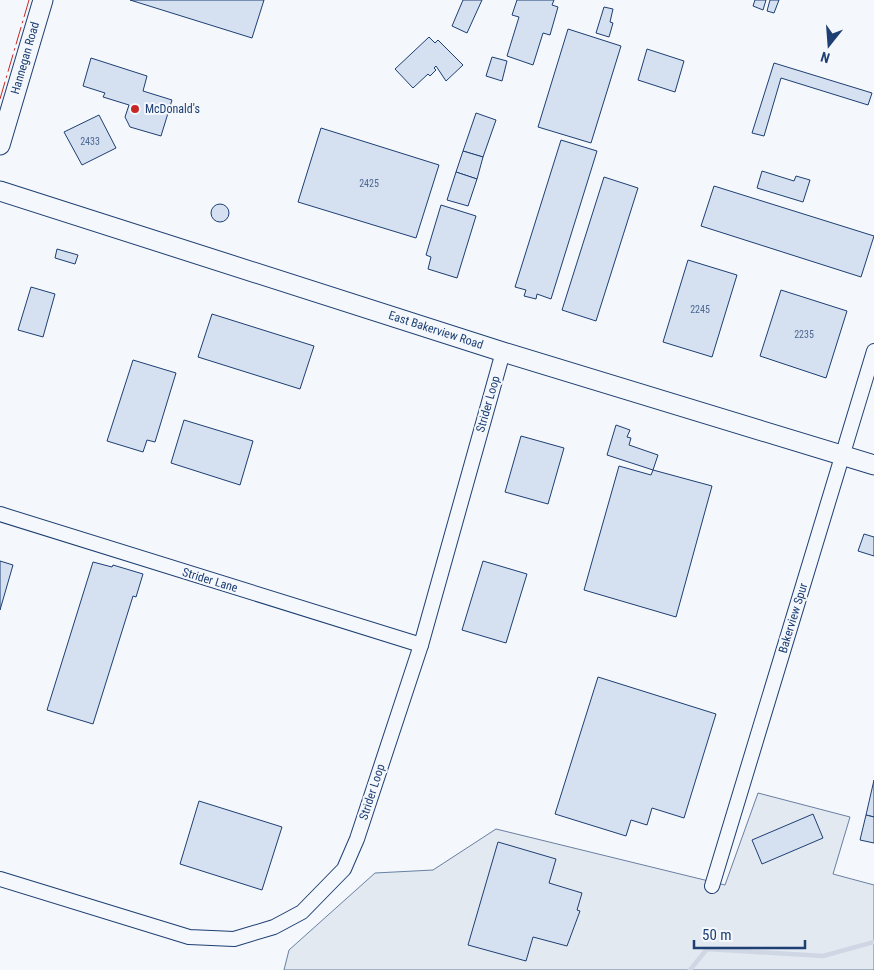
<svg xmlns="http://www.w3.org/2000/svg" width="874" height="970" font-family="'Roboto Condensed',sans-serif">
	<style>
		.green { fill: #e3e9f0; stroke: #687fa3 }
		.lines { fill: none; stroke-linecap: round; stroke-linejoin: round }
		.stream { stroke: #cfd7e4; stroke-width: 4.5 }
		.building { fill: #d5e0f0; stroke: #1d3f73 }
		.minor-casing { stroke: #1d3f73; stroke-width: 16 }
		.secondary-casing { stroke: #1d3f73; stroke-width: 21 }
		.minor { stroke: #f4f7fb; stroke-width: 14 }
		.secondary { stroke: #f4f7fb; stroke-width: 19 }
		.power { stroke: #c62828; stroke-width: 1; stroke-dasharray: 18 4 2.5 4; stroke-linecap: butt }
		.poi-dot { fill: #c62828; stroke: #f4f7fb; stroke-width: 2 }
		.labels { text-anchor: middle; stroke-width: 4; stroke-linejoin: round; paint-order: stroke }
		.number-label { font-size: 10px; fill: #4b6792 }
		.street-label { font-size: 12px; fill: #1d3f73; stroke: #f4f7fb }
		.poi-label { font-size: 12px; fill: #1d3f73; stroke: #f4f7fb; text-anchor: start }
	</style>
	<rect width="100%" height="100%" fill="#f4f7fb"/>
	<polygon class="green" points="758,793 850,817 833,874 874,885 874,970 284,970 289,950 375,873 433,870 496,829 725,885"/>
	<g class="lines">
		<polyline class="stream" points="690,970 707,949 823,956 874,942"/>
	</g>
	<g class="building">
		<polygon points="130,0 264,0 252,38"/>
		<polygon points="463,0 482,0 467,33 452,26"/>
		<polygon points="517,0 554,0 552,5 558,7 550,35 543,33 533,65 507,56 519,17 512,15"/>
		<polygon points="755,0 766,0 763,10 753,6"/>
		<polygon points="770,0 779,0 774,13 767,11"/>
		<polygon points="604,7 613,9 610,22 613,23 609,37 596,33"/>
		<polygon points="568,29 621,46 591,143 538,127"/>
		<polygon points="429,37 435,43 438,40 463,65 446,81 436,66 434,68 436,70 430,76 428,74 413,88 395,69"/>
		<polygon points="647,49 684,61 675,92 638,80"/>
		<polygon points="492,57 507,61 502,81 486,76"/>
		<polygon points="91,58 147,76 143,91 172,100 161,136 130,127 125,117 129,105 103,97 105,93 83,86"/>
		<polygon points="774,63 872,93 868,105 781,78 764,136 752,133"/>
		<polygon points="476,113 496,120 483,157 463,151"/>
		<polygon points="99,115 116,148 82,165 64,132"/>
		<polygon points="321,128 439,165 416,238 298,202"/>
		<polygon points="561,140 597,151 551,299 537,294 536,299 524,296 526,290 515,287"/>
		<polygon points="463,151 483,157 477,179 456,172"/>
		<polygon points="762,171 794,181 796,176 810,180 803,202 757,188"/>
		<polygon points="456,172 477,179 468,206 447,200"/>
		<polygon points="604,177 638,188 596,321 562,310"/>
		<polygon points="714,186 874,236 861,277 701,226"/>
		<circle cx="220" cy="213" r="9"/>
		<polygon points="441,205 476,216 457,278 428,269 431,257 426,255"/>
		<polygon points="57,249 78,255 75,264 55,258"/>
		<polygon points="688,260 737,275 712,357 663,342"/>
		<polygon points="31,287 55,294 43,337 18,330"/>
		<polygon points="781,290 847,311 826,378 760,356"/>
		<polygon points="212,314 314,346 300,389 198,357"/>
		<polygon points="133,360 176,373 155,442 147,440 143,452 107,441"/>
		<polygon points="184,420 253,441 240,485 171,463"/>
		<polygon points="616,425 630,430 627,437 631,438 629,445 658,455 653,470 607,455"/>
		<polygon points="521,436 564,448 548,504 505,492"/>
		<polygon points="619,466 651,475 653,470 712,486 676,617 584,590"/>
		<polygon points="864,534 874,537 874,556 858,551"/>
		<polygon points="0,561 13,565 0,610"/>
		<polygon points="483,561 527,574 506,643 462,630"/>
		<polygon points="93,562 112,567 113,565 143,574 136,597 133,596 93,724 47,710"/>
		<polygon points="598,677 716,714 684,818 652,808 647,825 631,820 626,836 555,814"/>
		<polygon points="874,780 874,817 866,815"/>
		<polygon points="199,801 282,827 262,890 180,864"/>
		<polygon points="813,814 823,838 762,864 752,840"/>
		<polygon points="866,815 874,817 874,843 860,840"/>
		<polygon points="498,842 556,859 549,883 582,893 577,910 580,911 567,946 533,937 526,961 468,945"/>
	</g>
	<g class="lines">
		<g class="minor-casing">
			<g id="minor">
				<polyline points="0,514 421,645"/>
				<polyline points="0,879 189,937 234,939 274,927 302,912 344,869 357,839 421,645 503,352"/>
				<polyline points="712,886 874,351"/>
			</g>
		</g>
		<g class="secondary-casing">
			<g id="secondary">
				<polyline points="0,145 43,0"/>
				<polyline points="0,191 503,352 874,465"/>
			</g>
		</g>
		<use href="#minor" class="minor"/>
		<use href="#secondary" class="secondary"/>
		<polyline class="power" points="0,99 29,0"/>
	</g>
	<circle class="poi-dot" cx="135" cy="109" r="5"/>
	<g class="labels">
		<g class="number-label">
			<text x="90" y="145">2433</text>
			<text x="369" y="187">2425</text>
			<text x="700" y="313">2245</text>
			<text x="804" y="338">2235</text>
		</g>
		<g class="street-label">
			<text transform="translate(25 58) rotate(-74)" y="4">Hannegan Road</text>
			<text transform="translate(436 330) rotate(18)" y="4">East Bakerview Road</text>
			<text transform="translate(488 404) rotate(-74)" y="4">Strider Loop</text>
			<text transform="translate(210 580) rotate(17)" y="4">Strider Lane</text>
			<text transform="translate(793 618) rotate(-73)" y="4">Bakerview Spur</text>
			<text transform="translate(372 792) rotate(-72)" y="4">Strider Loop</text>
		</g>
		<g class="poi-label">
			<text x="145" y="113">McDonald's</text>
		</g>
	</g>
	<g transform="translate(829 45) rotate(197)" stroke="#f4f7fb" stroke-width="4" paint-order="stroke">
	<path d="M0-4L9 19L0 12L-9 19Z" fill="#1d3f73"/>
	<text y="-8" font-size="14" font-weight="bold" text-anchor="middle" fill="#1d3f73">N</text>
	</g>
	<path d="M694 940v8h111v-8" fill="none" stroke="#1d3f73" stroke-width="2.5"/>
	<text x="702" y="940" font-size="15" fill="#1d3f73" stroke="#f4f7fb" stroke-width="4" paint-order="stroke">50 m</text>
</svg>
